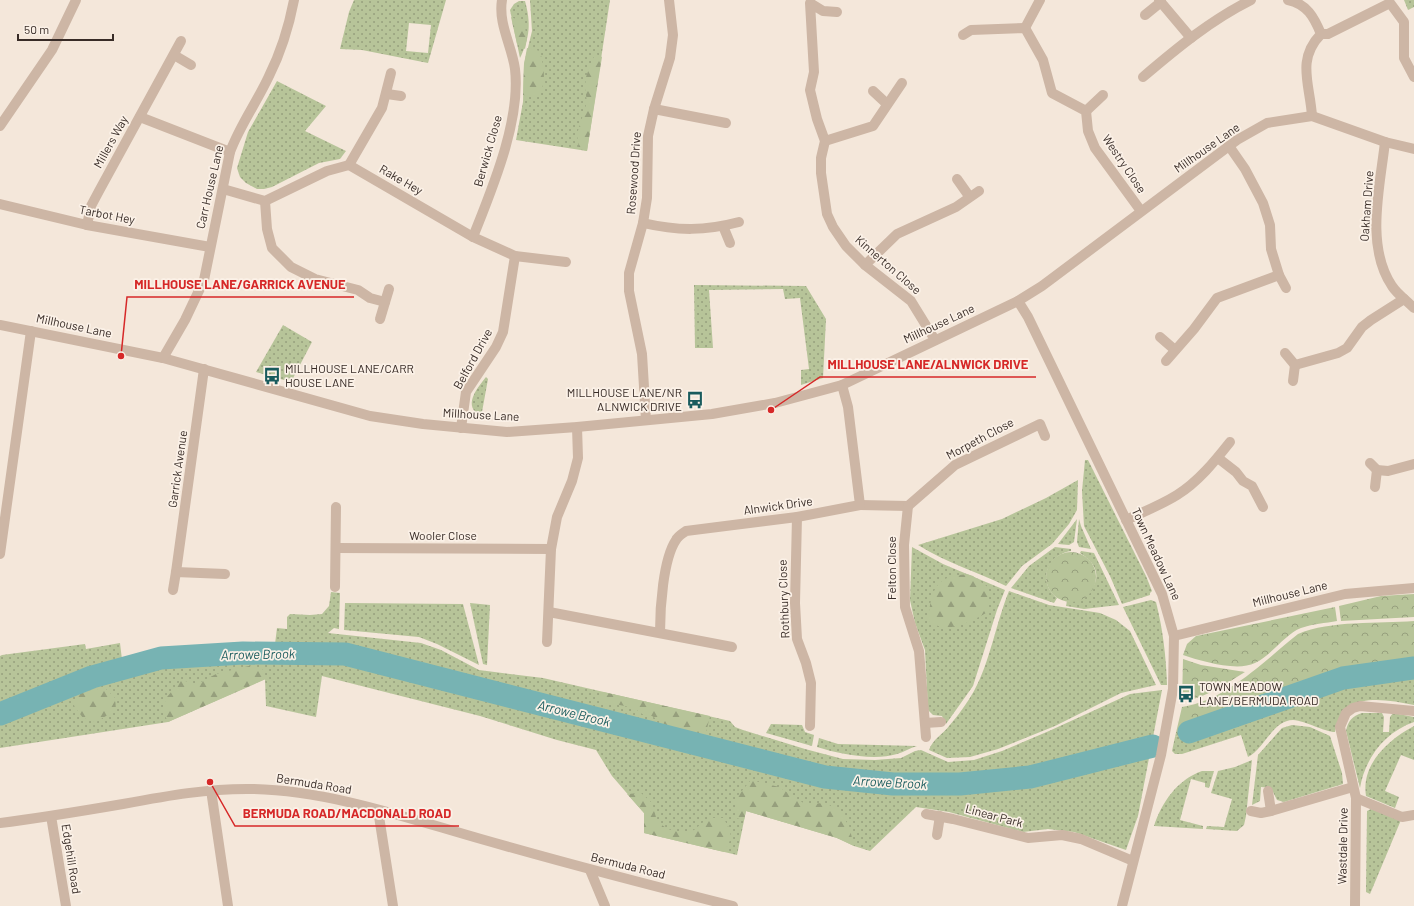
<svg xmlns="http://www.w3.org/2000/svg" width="1414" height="906" font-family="Barlow,sans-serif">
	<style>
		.grass { fill: url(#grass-dots); fill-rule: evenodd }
		.forest { fill: url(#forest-firs) }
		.park { fill: url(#park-crowns) }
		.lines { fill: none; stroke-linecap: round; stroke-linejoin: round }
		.river { stroke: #77b3b3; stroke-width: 23 }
		.minor { stroke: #cdb6a5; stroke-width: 10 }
		.tertiary { stroke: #cdb6a5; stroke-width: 10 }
		.labels { text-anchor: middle; stroke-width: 3.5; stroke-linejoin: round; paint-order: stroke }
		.street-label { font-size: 12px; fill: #382c27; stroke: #fbf1e7 }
		.poi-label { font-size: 12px; fill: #382c27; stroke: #fbf1e7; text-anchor: start }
		.water-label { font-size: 13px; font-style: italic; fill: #195b5d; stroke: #fbf1e7 }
		.leader { fill: none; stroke: #d62828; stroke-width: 1.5 }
		.callout-dot { fill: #d62828; stroke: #fbf1e7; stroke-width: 1.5 }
		.callout-label { font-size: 13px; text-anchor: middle; font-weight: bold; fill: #d62828; stroke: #fbf1e7; stroke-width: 3.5; stroke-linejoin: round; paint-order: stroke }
	</style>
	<defs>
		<pattern id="grass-dots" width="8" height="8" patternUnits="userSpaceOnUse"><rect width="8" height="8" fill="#b7c499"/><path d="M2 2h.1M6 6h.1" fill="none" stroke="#969f7d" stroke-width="1.8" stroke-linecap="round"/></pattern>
		<pattern id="forest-firs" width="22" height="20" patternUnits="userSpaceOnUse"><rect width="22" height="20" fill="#b7c499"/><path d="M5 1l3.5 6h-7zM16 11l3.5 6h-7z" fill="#969f7d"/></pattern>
		<pattern id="park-crowns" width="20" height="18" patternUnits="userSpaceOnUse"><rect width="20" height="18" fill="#b7c499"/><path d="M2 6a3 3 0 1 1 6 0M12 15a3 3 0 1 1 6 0" fill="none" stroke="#969f7d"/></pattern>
	</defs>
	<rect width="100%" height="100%" fill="#f4e7da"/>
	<g class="grass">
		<path d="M354 0H446L428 63 362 50 340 49 349 12ZM409 23 431 25 428 53 406 51Z"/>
		<polygon points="530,0 610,0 587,151 516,140 523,102 524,64 532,31"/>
		<polygon points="1404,0 1414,0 1414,7 1408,10"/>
		<path d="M519 1H525C531 23 530 37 520 58L510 10 514 4Z"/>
		<polygon points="277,81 326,106 305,131 346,151 340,159 319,163 272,187 264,189 257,189 246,183 240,177 237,168 248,132"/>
		<polygon points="694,285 806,286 826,319 823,378 801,385 801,370 809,369 800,298 785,299 783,289 709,290 713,348 695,348"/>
		<polygon points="283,325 312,342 291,382 256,372"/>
		<path d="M486 377 488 379 482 412 478 414C463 404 479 386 486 377Z"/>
		<polygon points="1085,460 1088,460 1146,576 1152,591 1150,593 1150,595 1122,604 1110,576 1084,526 1082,491"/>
		<path d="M1078 480 1077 510 1069 524 1052 544 1022 566 1006 586C976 571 948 564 918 545L1002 519 1046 498Z"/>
		<polygon points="1077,519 1074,542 1069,545 1058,544"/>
		<polygon points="1079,519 1081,526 1091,549 1079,547 1077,542"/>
		<polygon points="912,547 943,564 1005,590 997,610 973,686 946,724 942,716 933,715 928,710 925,650 915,623 910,600"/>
		<path d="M1055 547 1071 549V551C1047 555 1037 582 1057 598L1054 603 1011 588 1029 566Z"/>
		<path d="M1081 551 1094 553 1119 605 1084 609 1066 606 1067 601C1074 602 1078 599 1084 595 1103 583 1099 564 1080 553Z"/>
		<path d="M1009 591 1049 605 1100 613 1116 620 1130 631 1156 685 1121 693 1055 726 998 749 970 757 947 758 929 750C932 740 943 734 949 726 958 716 967 703 974 691 990 662 996 623 1009 591Z"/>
		<polygon points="331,592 340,593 339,629 334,628 328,633 421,643 441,650 479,670 543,678 730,721 735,727 743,730 805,749 843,759 875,760 901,758 915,751 921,750 948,762 974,760 1002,751 1049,731 1130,694 1162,690 1138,816 1126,850 1074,832 1048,829 1023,832 949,812 916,807 870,851 854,846 837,838 746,811 737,855 644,833 644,813 612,776 596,750 557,740 480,716 322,676 316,717 266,706 265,679 168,722 0,748 0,656 2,655 85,644 86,649 120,643 123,668 147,662 148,655 180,648 211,644 275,644 277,628 287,629 287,617 290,614 310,615 322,614 329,606"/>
		<path d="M1151 600 1156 602C1163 630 1166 656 1167 685H1161L1123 607Z"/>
		<polygon points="345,603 463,604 479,665 437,644 419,637 344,630"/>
		<polygon points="470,603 490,605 487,665 483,664"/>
		<path d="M1414 668V705C1382 699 1343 691 1335 732 1325 732 1306 721 1293 720 1273 720 1264 749 1248 757L1241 735 1182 754H1175L1172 751 1175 737 1343 678Z"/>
		<path d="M1362 713H1382L1384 717 1383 732H1389L1390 717 1393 713 1414 717V722C1385 732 1365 758 1360 788L1346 731C1348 721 1352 716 1362 713Z"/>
		<polygon points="771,724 802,725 805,732 814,735 812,746 766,733"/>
		<polygon points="1292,725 1310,727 1330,736 1342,773 1343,784 1284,802 1277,800 1271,788 1261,787 1260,801 1252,805 1258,755 1282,728"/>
		<path d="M1414 726V760L1401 755 1385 791 1399 797 1395 808 1366 796C1361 764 1388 740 1414 726Z"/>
		<path d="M819 738 838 744 917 746C910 748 904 752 897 754 874 761 839 754 817 747Z"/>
		<polygon points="1252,760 1246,816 1244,825 1237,831 1206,829 1207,826 1224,827 1232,799 1211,793 1218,771 1235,767"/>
		<path d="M1202 771H1214L1209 788 1205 787V783L1191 779 1180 820 1203 826V829L1154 826C1162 802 1177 780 1202 771Z"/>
		<polygon points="1371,809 1401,820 1370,894 1366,892 1367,811"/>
	</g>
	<g class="forest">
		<polygon points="511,17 524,22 527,39 525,49 517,44"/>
		<path d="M527 48 540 51C544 68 547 82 538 97L523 95 524 64Z"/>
		<polygon points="596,54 602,57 587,151 579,149 577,134 587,102 585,88 586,77 592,60"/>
		<path d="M967 574 973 576 989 588 988 612C970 622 945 636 928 620 930 606 931 586 945 579 951 576 960 575 967 574Z"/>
		<polygon points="253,665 264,670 266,679 168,722 162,709 167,697 181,680 197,684 216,674"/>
		<polygon points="105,688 115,698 116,710 96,722 83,718 74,706 78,692"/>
		<polygon points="603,692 710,716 705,737 695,735 683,736 652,716 645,716 634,708 615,704 605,705 598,698"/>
		<polygon points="751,780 779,787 805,804 826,803 840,812 849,826 854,846 837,838 746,811 744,820 736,818 736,798"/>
		<path d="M641 793 652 803 657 821 667 829 684 833 694 830 708 818H723C733 832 733 838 724 852L644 833V813L627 794Z"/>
	</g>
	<g class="park">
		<circle cx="1071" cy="577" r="25"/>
		<polygon points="1414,594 1414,617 1341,621 1339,606 1381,596"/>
		<path d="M1335 607 1337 621C1326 623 1312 624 1301 628 1285 634 1271 656 1255 663 1237 672 1201 661 1183 655L1187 644 1196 636Z"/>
		<path d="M1414 621V668L1343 678 1175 737 1182 707C1227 700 1264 661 1298 634 1331 620 1378 624 1414 621Z"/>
		<path d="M1183 659 1201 665 1245 672C1224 685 1207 697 1182 702Z"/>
	</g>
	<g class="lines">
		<g class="river">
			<polyline points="0,714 92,677 161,658 243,653 345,654 825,777 893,784 960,784 1030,777 1153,746"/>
			<polyline points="1189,732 1343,678 1414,668"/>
		</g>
		<g class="minor">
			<polyline points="1159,0 1191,38"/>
			<path d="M1288 0C1307 4 1314 17 1321 34 1296 60 1310 84 1312 116"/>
			<polyline points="837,12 823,11 810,3 814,72 810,90 817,119 825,141 821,158 821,173 827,214 833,227 846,246 865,265 911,301 935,340"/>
			<polyline points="1145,15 1161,2"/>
			<polyline points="1025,28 1040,0"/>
			<polyline points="1321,34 1328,34 1390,3 1404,22 1404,58 1414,77"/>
			<polyline points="963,35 971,30 1025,28 1043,60 1052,93 1086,111 1088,131 1095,148 1141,211"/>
			<polyline points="174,55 191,65"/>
			<path d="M1143 77C1177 48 1211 20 1251 0"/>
			<polyline points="873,91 887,104"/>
			<polyline points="387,94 401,96"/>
			<polyline points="654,109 726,123"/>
			<polyline points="1086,111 1103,95"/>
			<polyline points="140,117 230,152"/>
			<polyline points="0,126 52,50 76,0"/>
			<polyline points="825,141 873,126 902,83"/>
			<path d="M1385 142C1380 187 1365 246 1392 286 1397 294 1407 301 1414 308"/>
			<polyline points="349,165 382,108 391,73"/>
			<polyline points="957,179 969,196"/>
			<polyline points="223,189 265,201 327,171 349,165 473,237 515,256 566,262"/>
			<polyline points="265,201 267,229 272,248 291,267 315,279 358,290 370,298 385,302"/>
			<polyline points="0,204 87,225 210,247"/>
			<path d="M643 223C678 231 705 231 739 222"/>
			<polyline points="87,225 91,206 99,191 181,41"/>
			<polyline points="723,226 730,243"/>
			<path d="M473 237C492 189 521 121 515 69 512 46 498 24 502 0"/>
			<polyline points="865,265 897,234 956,207 979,191"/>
			<polyline points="1279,275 1286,288"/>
			<polyline points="380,319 389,289"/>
			<polyline points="0,325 163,358 370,416 423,424 507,432 577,427 712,414 775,403 842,385 1018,301 1042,286 1237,140 1267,123 1312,116 1385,142 1414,149"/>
			<polyline points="1160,337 1175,350"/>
			<polyline points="1285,353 1295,365 1338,353 1347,348 1362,327 1371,320 1404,299"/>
			<path d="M163 358 185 320 204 280 230 152C240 125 257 102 269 76 281 52 289 26 294 0"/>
			<polyline points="1166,361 1194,329 1217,298 1279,275 1271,249 1270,225 1263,203 1245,169 1229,146"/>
			<polyline points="204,369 176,572 225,574"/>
			<polyline points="1293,381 1295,365"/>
			<polyline points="646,420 642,354 629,291 629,273 643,223 647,198 648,136 654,109 670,58 673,35 669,0"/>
			<polyline points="461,428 466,392 496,347 503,332 515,256"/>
			<polyline points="1218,458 1236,472 1243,481 1252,486 1263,507"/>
			<polyline points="1370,463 1377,470 1388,471 1414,464"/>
			<polyline points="1375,487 1377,470"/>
			<polyline points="860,505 908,506 955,465 1040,424 1045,436"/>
			<polyline points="908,506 904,545 905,607 919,651 926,737"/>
			<polyline points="797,517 795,603 797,639 806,663 811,683 810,726"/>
			<path d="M1126 520C1143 512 1161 505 1177 495 1198 482 1215 461 1230 442"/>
			<polyline points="336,548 551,549"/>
			<polyline points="0,554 31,331"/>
			<polyline points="335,587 336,507"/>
			<polyline points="173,590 176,572"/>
			<polyline points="549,612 732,647"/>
			<path d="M660 632C660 609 663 559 676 540 678 536 682 534 686 531L797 517 860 505 848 407 842 385"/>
			<polyline points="1174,636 1345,594 1414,588"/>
			<polyline points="547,642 551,549 557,517 572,481 578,458 577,427"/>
			<polyline points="925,723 941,722"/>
			<polyline points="211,790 228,906"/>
			<polyline points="1268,791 1271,811"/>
			<polyline points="1356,798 1402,817 1414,815"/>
			<polyline points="378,810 393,906"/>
			<polyline points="1251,811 1261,813 1271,811 1353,787"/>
			<polyline points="926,814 953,819 1028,838 1062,835 1081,839 1133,861"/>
			<polyline points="51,816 66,906"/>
			<path d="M0 823C41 818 82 811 123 804 166 796 209 788 254 789 331 791 407 818 481 839 565 863 649 885 733 906"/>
			<polyline points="937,835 940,816"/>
			<polyline points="590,870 605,906"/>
			<polyline points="1355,906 1356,798 1340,727 1346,713 1353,708 1360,706 1414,711"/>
		</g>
		<polyline class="tertiary" points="1018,301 1028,317 1162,594 1174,636 1173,689 1161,755 1122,906"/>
	</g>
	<defs>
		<g id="bus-bare" transform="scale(1.38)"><path d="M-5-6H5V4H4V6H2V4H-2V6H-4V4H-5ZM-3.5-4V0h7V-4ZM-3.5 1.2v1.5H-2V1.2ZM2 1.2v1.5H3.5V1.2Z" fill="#195b5d" stroke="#fbf1e7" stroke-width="2.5" paint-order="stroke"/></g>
	</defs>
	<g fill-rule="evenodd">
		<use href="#bus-bare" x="272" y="376"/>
		<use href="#bus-bare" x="695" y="400"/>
		<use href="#bus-bare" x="1186" y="694"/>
	</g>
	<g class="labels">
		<g class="street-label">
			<text transform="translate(111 142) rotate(-61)" y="4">Millers Way</text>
			<text transform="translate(1207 148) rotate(-35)" y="4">Millhouse Lane</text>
			<text transform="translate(488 151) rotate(-74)" y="4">Berwick Close</text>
			<text transform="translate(1124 164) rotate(56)" y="4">Westry Close</text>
			<text transform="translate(634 173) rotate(-86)" y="4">Rosewood Drive</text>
			<text transform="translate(401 180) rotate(30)" y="4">Rake Hey</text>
			<text transform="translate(210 187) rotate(-77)" y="4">Carr House Lane</text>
			<text transform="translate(1367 206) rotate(-86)" y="4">Oakham Drive</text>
			<text transform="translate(107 215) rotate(11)" y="4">Tarbot Hey</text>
			<text transform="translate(888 265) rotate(41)" y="4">Kinnerton Close</text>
			<text transform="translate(939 324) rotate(-25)" y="4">Millhouse Lane</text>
			<text transform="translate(74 326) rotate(12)" y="4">Millhouse Lane</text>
			<text transform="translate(473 359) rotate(-61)" y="4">Belford Drive</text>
			<text transform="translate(481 415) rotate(3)" y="4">Millhouse Lane</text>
			<text transform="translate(980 439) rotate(-28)" y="4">Morpeth Close</text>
			<text transform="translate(178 469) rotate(-82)" y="4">Garrick Avenue</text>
			<text transform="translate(778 506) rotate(-8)" y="4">Alnwick Drive</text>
			<text x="443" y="540">Wooler Close</text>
			<text transform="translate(1156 554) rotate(65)" y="4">Town Meadow Lane</text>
			<text transform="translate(892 568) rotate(-90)" y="4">Felton Close</text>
			<text transform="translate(1290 594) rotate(-14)" y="4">Millhouse Lane</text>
			<text transform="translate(784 599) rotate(-92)" y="4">Rothbury Close</text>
			<text transform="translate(314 784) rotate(9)" y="4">Bermuda Road</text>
			<text transform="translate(994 816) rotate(15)" y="4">Linear Park</text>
			<text transform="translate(1343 846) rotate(-89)" y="4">Wastdale Drive</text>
			<text transform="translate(71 859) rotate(81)" y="4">Edgehill Road</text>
			<text transform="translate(628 866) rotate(14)" y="4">Bermuda Road</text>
		</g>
		<g class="poi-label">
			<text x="285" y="373">MILLHOUSE LANE/CARR<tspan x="285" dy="14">HOUSE LANE</tspan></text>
			<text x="682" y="397" text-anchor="end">MILLHOUSE LANE/NR<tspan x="682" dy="14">ALNWICK DRIVE</tspan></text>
			<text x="1199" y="691">TOWN MEADOW<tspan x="1199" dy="14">LANE/BERMUDA ROAD</tspan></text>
		</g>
		<g class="water-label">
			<text transform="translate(258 654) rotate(-1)" y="5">Arrowe Brook</text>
			<text transform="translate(574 713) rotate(14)" y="5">Arrowe Brook</text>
			<text transform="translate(890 782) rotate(3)" y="5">Arrowe Brook</text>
		</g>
	</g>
	<path class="leader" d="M121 356L127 297H354M771 410L820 377H1036M210 782L235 826H459"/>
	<g class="callout-dot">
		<circle cx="121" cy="356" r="4"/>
		<circle cx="771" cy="410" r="4"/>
		<circle cx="210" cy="782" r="4"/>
	</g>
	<g class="callout-label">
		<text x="240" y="289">MILLHOUSE LANE/GARRICK AVENUE</text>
		<text x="928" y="369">MILLHOUSE LANE/ALNWICK DRIVE</text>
		<text x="347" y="818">BERMUDA ROAD/MACDONALD ROAD</text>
	</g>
	<path d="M18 34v6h95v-6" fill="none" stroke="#382c27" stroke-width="2"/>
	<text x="24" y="34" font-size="12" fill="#382c27" stroke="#fbf1e7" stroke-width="3" paint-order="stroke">50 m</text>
</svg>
